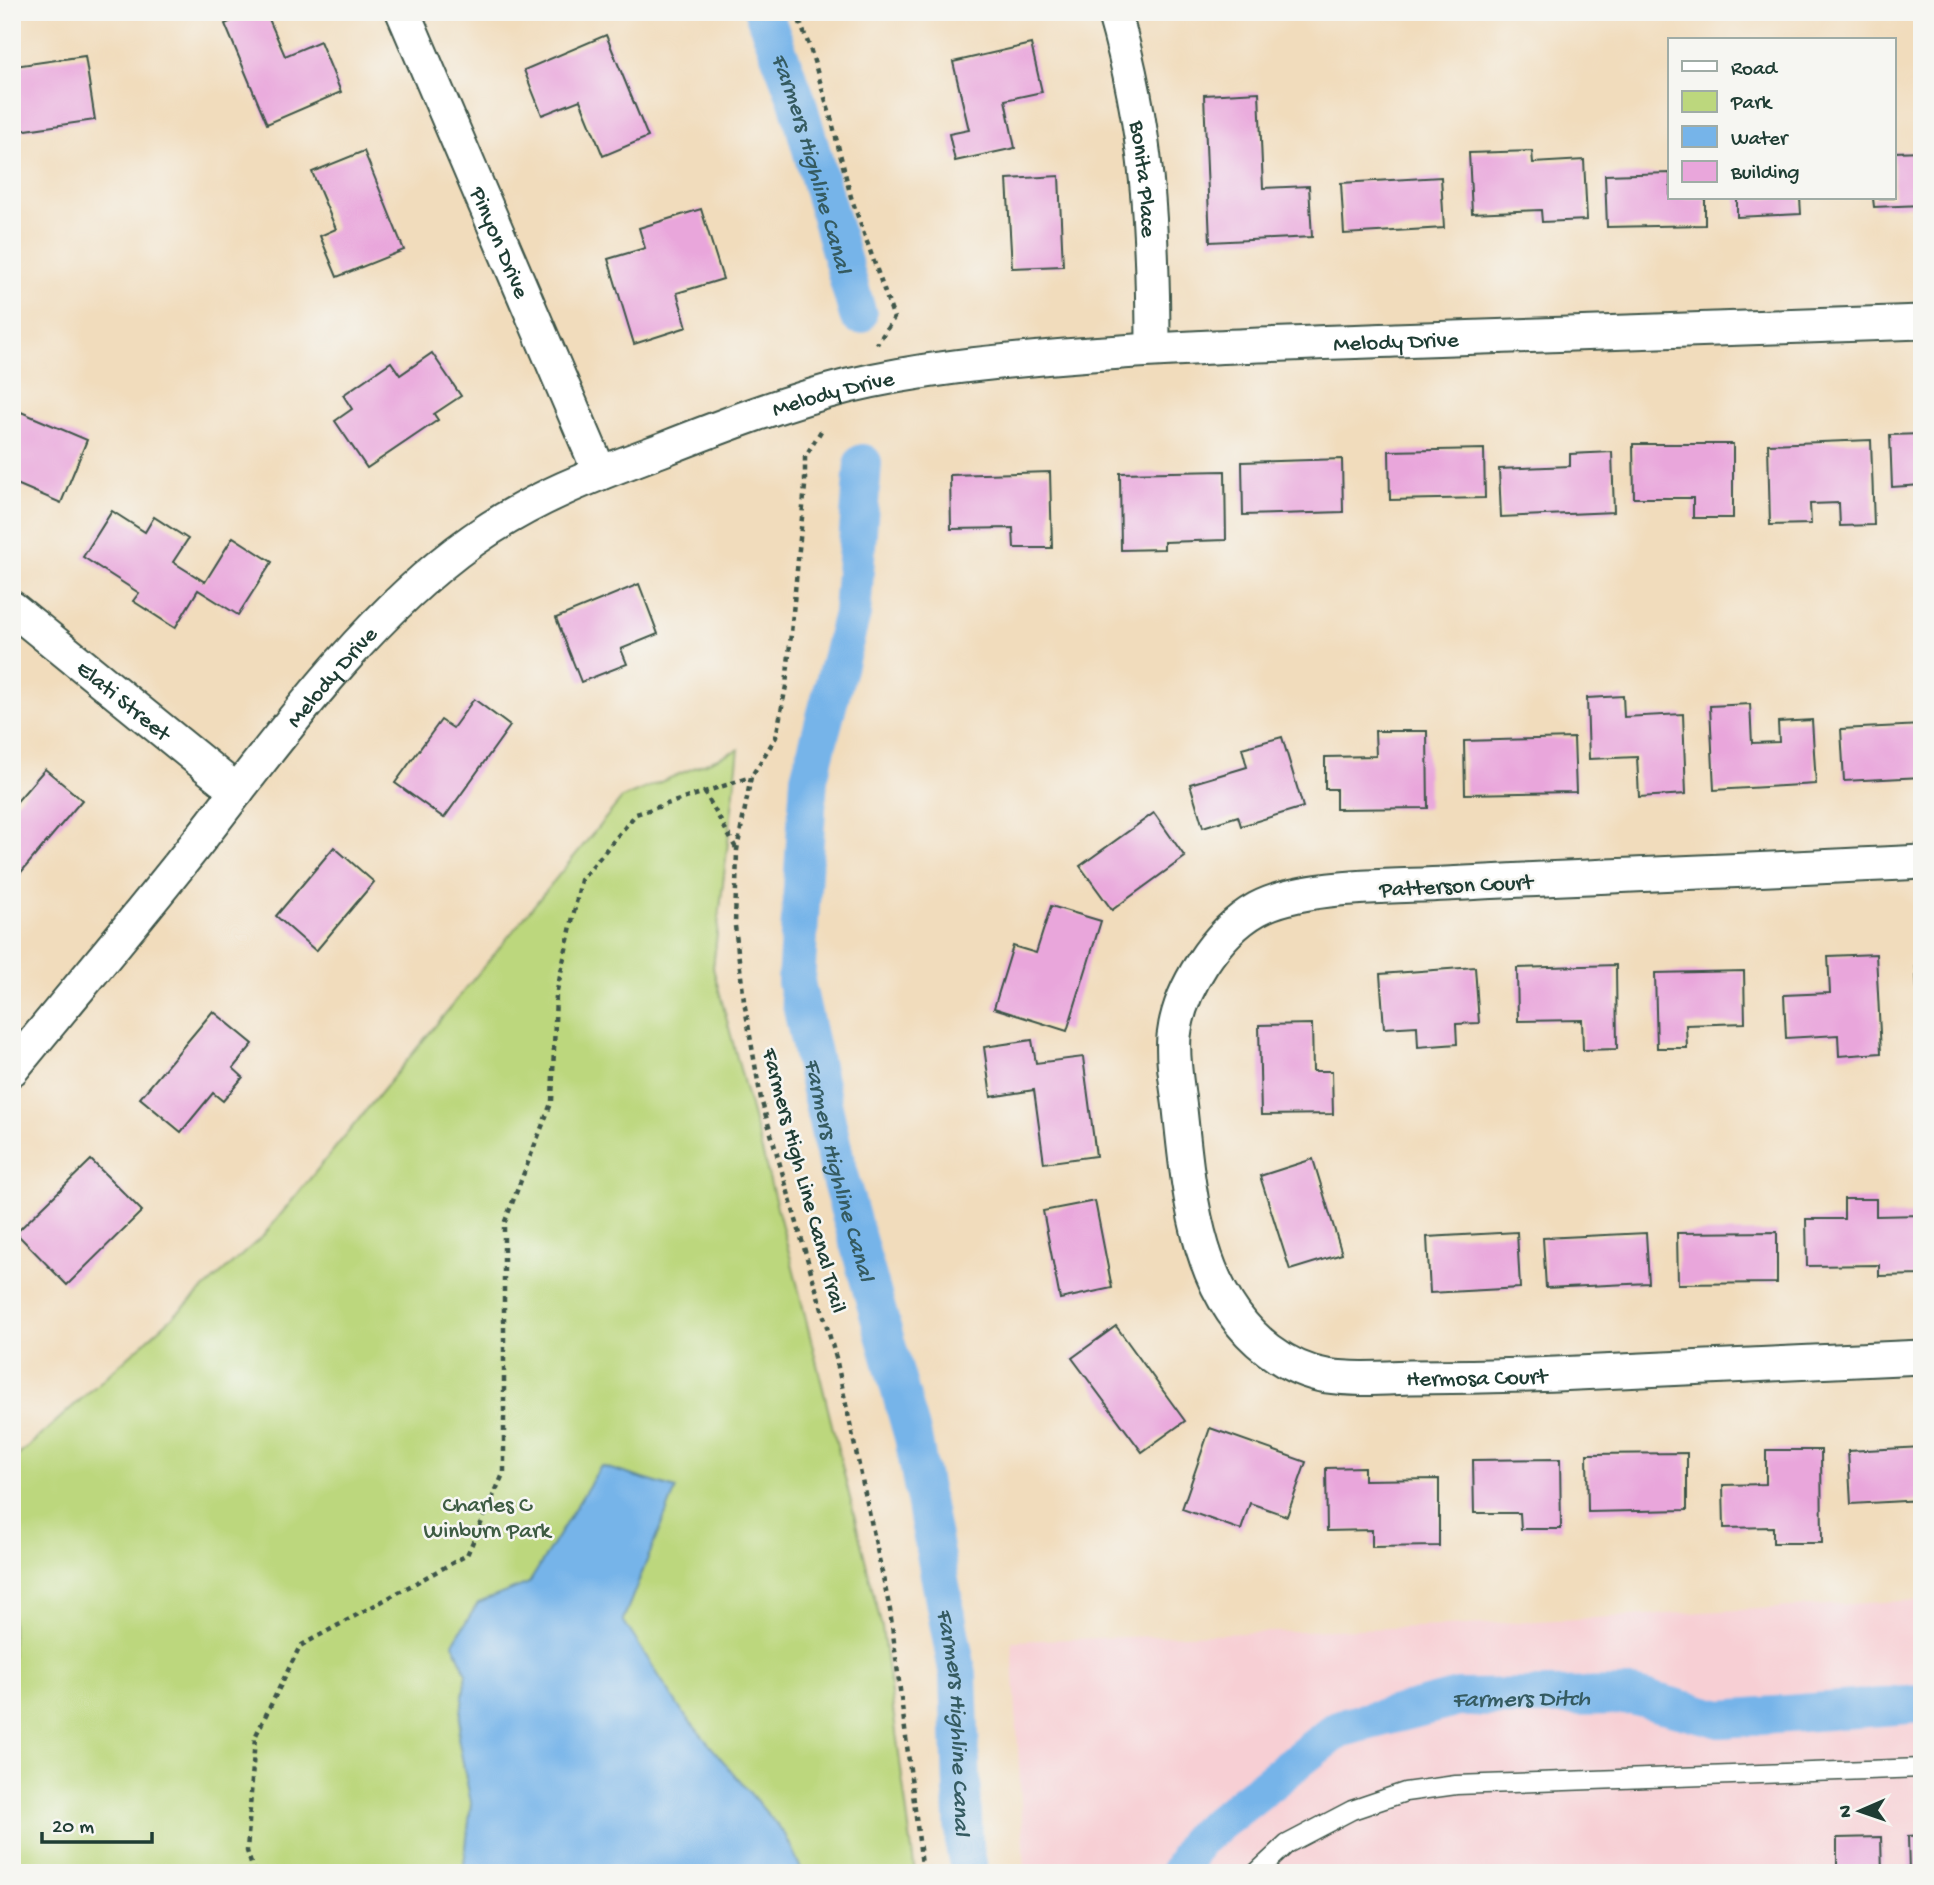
<svg xmlns="http://www.w3.org/2000/svg" width="1934" height="1885" font-family="'Gochi Hand',sans-serif">
	<style>
		.built { fill: #f7cfd4 }
		.green { fill: #bcd77d; stroke: #6e8a58; stroke-width: 2 }
		.water { fill: #76b4e9; stroke: #4a788e; stroke-width: 2 }
		.lines { fill: none; stroke-linecap: round; stroke-linejoin: round }
		.canal { stroke: #76b4e9; stroke-width: 38 }
		.building { fill: #e9a6db }
		.service-casing { stroke: #3e5548; stroke-width: 21 }
		.minor-casing { stroke: #3e5548; stroke-width: 37 }
		.path { stroke: #3e5548; stroke-width: 4.5; stroke-dasharray: 5 5; stroke-linecap: butt }
		.service { stroke: #fff; stroke-width: 18 }
		.minor { stroke: #fff; stroke-width: 33 }
		.labels { text-anchor: middle; stroke-width: 5; stroke-linejoin: round; paint-order: stroke }
		.street-label { font-size: 23px; fill: #1f3d34; stroke: #f6f6f2 }
		.park-label { font-size: 23px; fill: #3e5c43; stroke: #f6f6f2 }
		.water-label { font-size: 24px; font-style: italic; fill: #355b61; stroke: #f6f6f2 }
	</style>
	<rect width="100%" height="100%" fill="#f6f6f2"/>
	<filter id="ink" filterUnits="userSpaceOnUse"><feTurbulence type="fractalNoise" baseFrequency=".0143" numOctaves="2"/><feDisplacementMap in="SourceGraphic" scale="14" xChannelSelector="R" yChannelSelector="G"/><feConvolveMatrix kernelMatrix="1 2 1 2 8 2 1 2 1" color-interpolation-filters="sRGB"/></filter>
	<filter id="wash" filterUnits="userSpaceOnUse"><feTurbulence type="fractalNoise" baseFrequency=".00686" numOctaves="4" result="noise"/><feDisplacementMap in="SourceGraphic" scale="28" xChannelSelector="R" yChannelSelector="G"/><feGaussianBlur stdDeviation="1.57" result="paint"/><feColorMatrix in="noise" values="0 0 0 0 0 0 0 0 0 0 0 0 0 0 0 0 0 1.4 0 .05"/><feComposite in="paint" operator="in"/></filter>
	<g filter="url(#wash)">
		<rect width="100%" height="100%" fill="#f1dcbc"/>
		<polygon class="built" points="1922,1600 1922,1873 1025,1873 1012,1641 1444,1626"/>
		<polygon class="green" points="739,749 713,968 794,1271 882,1628 915,1873 12,1873 12,1461 263,1236 622,798"/>
		<polygon class="water" points="601,1466 676,1489 623,1620 682,1712 786,1836 803,1873 463,1873 471,1803 458,1738 466,1672 453,1643 478,1603 529,1583"/>
		<g class="lines">
			<g class="canal">
				<path id="s1" d="M763 12 797 100 858 315"/>
				<path id="s2" d="M863 463 852 614 809 778 796 982 839 1175 913 1437 958 1675 964 1845 970 1873"/>
				<path id="s3" d="M1179 1873 1197 1840 1338 1729 1458 1698 1632 1696 1721 1719 1922 1704"/>
			</g>
		</g>
		<g id="blocks">
			<g class="building">
				<polygon points="250,12 266,12 285,56 320,41 341,92 267,124 225,24"/>
				<polygon points="606,35 648,137 603,156 580,100 542,115 524,70"/>
				<polygon points="1031,44 1042,92 1005,100 1015,148 955,161 949,134 969,130 953,62"/>
				<polygon points="85,56 95,120 12,132 12,60 15,66"/>
				<polygon points="1259,92 1263,188 1309,186 1312,237 1210,242 1204,95"/>
				<polygon points="364,151 404,250 337,277 320,236 336,229 312,172"/>
				<polygon points="1532,151 1533,163 1584,160 1587,220 1542,222 1541,210 1472,213 1469,153"/>
				<polygon points="1922,151 1922,205 1874,207 1873,198 1894,198 1894,152"/>
				<polygon points="1670,173 1670,198 1705,198 1705,225 1607,227 1605,175"/>
				<polygon points="1059,176 1063,266 1012,268 1007,179"/>
				<polygon points="1441,177 1444,228 1344,234 1341,183"/>
				<polygon points="1737,198 1800,198 1801,214 1737,217"/>
				<polygon points="701,209 723,279 677,293 687,327 634,344 608,259 645,248 639,228"/>
				<polygon points="432,353 461,396 434,414 438,420 367,468 335,421 352,409 343,395 391,362 400,375"/>
				<polygon points="21,412 87,440 61,503 12,482 12,422 15,423"/>
				<polygon points="1922,434 1922,485 1892,487 1890,435"/>
				<polygon points="1871,440 1874,525 1840,526 1839,503 1810,504 1811,524 1770,525 1768,444"/>
				<polygon points="1633,444 1733,444 1733,518 1693,518 1693,498 1634,498"/>
				<polygon points="1484,449 1485,498 1390,500 1389,451"/>
				<polygon points="1612,452 1614,512 1501,517 1499,469 1570,466 1570,454"/>
				<polygon points="1342,459 1343,512 1243,515 1242,462"/>
				<polygon points="1225,471 1226,540 1164,542 1164,549 1121,550 1120,473"/>
				<polygon points="1050,472 1052,548 1014,548 1013,528 951,529 950,475"/>
				<polygon points="112,511 145,532 154,517 188,539 173,562 205,582 233,537 272,562 238,615 198,590 175,628 133,601 139,593 83,557"/>
				<polygon points="639,584 658,634 621,649 627,664 581,682 556,618"/>
				<polygon points="1623,696 1624,717 1683,714 1686,794 1639,797 1637,757 1589,759 1587,698"/>
				<polygon points="474,699 510,726 444,818 395,783 441,720 453,728"/>
				<polygon points="1750,704 1752,743 1779,742 1778,722 1812,720 1816,784 1714,790 1710,706"/>
				<polygon points="1922,725 1922,777 1844,781 1841,729"/>
				<polygon points="1375,731 1427,731 1428,808 1336,809 1336,789 1325,789 1325,757 1376,756"/>
				<polygon points="1282,737 1303,807 1241,826 1238,816 1203,827 1190,784 1247,767 1242,748"/>
				<polygon points="1574,738 1576,792 1465,794 1464,741"/>
				<polygon points="45,769 82,800 12,883 12,807"/>
				<polygon points="1154,813 1185,857 1112,910 1080,866"/>
				<polygon points="334,847 374,882 316,951 276,916"/>
				<polygon points="1051,906 1101,921 1067,1031 994,1008 1013,946 1036,953"/>
				<polygon points="1915,953 1922,953 1922,1009 1918,1009"/>
				<polygon points="1876,954 1881,1053 1839,1056 1838,1035 1786,1038 1784,995 1830,993 1828,956"/>
				<polygon points="1616,965 1617,1049 1583,1050 1582,1020 1518,1021 1517,968"/>
				<polygon points="1475,967 1479,1023 1456,1024 1457,1044 1418,1047 1417,1026 1384,1028 1380,974"/>
				<polygon points="1744,971 1745,1023 1686,1025 1687,1048 1657,1048 1655,973"/>
				<polygon points="213,1011 253,1044 233,1068 243,1077 223,1101 213,1093 181,1132 140,1098"/>
				<polygon points="1312,1024 1313,1071 1332,1071 1333,1114 1261,1115 1259,1025"/>
				<polygon points="1032,1040 1036,1063 1083,1057 1096,1156 1044,1163 1034,1090 991,1097 984,1047"/>
				<polygon points="1313,1159 1342,1254 1290,1270 1260,1176"/>
				<polygon points="91,1160 142,1211 67,1285 16,1233"/>
				<polygon points="1844,1199 1876,1199 1876,1216 1921,1215 1922,1275 1879,1276 1879,1265 1807,1266 1806,1219 1844,1219"/>
				<polygon points="1095,1201 1112,1288 1060,1299 1043,1211"/>
				<polygon points="1517,1232 1520,1288 1430,1293 1427,1237"/>
				<polygon points="1777,1232 1777,1283 1678,1284 1677,1233"/>
				<polygon points="1646,1233 1649,1283 1546,1288 1543,1238"/>
				<polygon points="1116,1326 1185,1421 1142,1452 1072,1358"/>
				<polygon points="1210,1428 1306,1462 1287,1516 1250,1503 1241,1530 1182,1509"/>
				<polygon points="1922,1447 1922,1500 1851,1504 1848,1451"/>
				<polygon points="1766,1450 1821,1450 1822,1543 1773,1543 1773,1527 1724,1528 1723,1485 1766,1484"/>
				<polygon points="1687,1453 1687,1510 1588,1512 1587,1454"/>
				<polygon points="1560,1459 1561,1529 1521,1529 1520,1513 1474,1513 1473,1460"/>
				<polygon points="1364,1467 1364,1480 1439,1479 1439,1546 1372,1547 1372,1530 1327,1531 1326,1468"/>
				<polygon points="1922,1835 1922,1873 1909,1873 1908,1836"/>
				<polygon points="1881,1837 1882,1873 1837,1873 1837,1838"/>
			</g>
		</g>
	</g>
	<g filter="url(#ink)">
		<use href="#blocks" fill-opacity="0" stroke="#3e5548" stroke-width="2"/>
		<g class="lines">
			<g class="service-casing">
				<polyline id="service" points="1256,1873 1287,1844 1352,1810 1405,1792 1456,1785 1922,1768"/>
			</g>
			<g class="minor-casing">
				<g id="minor">
					<path id="s4" d="M403 12 600 473"/>
					<path id="s5" d="M1114 12C1148 128 1153 229 1153 349"/>
					<path id="s6" d="M12 608 237 791"/>
					<path id="s7" d="M1922 862C1763 870 1605 875 1446 884 1393 887 1303 884 1257 909 1216 932 1179 990 1174 1036 1172 1060 1177 1085 1180 1109 1189 1193 1196 1295 1269 1350 1286 1363 1307 1373 1327 1376 1354 1380 1382 1378 1410 1377 1458 1377 1507 1376 1556 1374 1678 1368 1800 1363 1922 1357"/>
					<path id="s8" d="M12 1069C75 992 139 917 200 839 279 737 367 615 473 540 530 499 596 474 661 450 722 426 784 402 848 386 919 369 992 362 1065 356 1175 347 1285 344 1395 340 1570 334 1746 328 1922 322"/>
				</g>
			</g>
			<g class="path">
				<polyline points="796,12 810,48 831,118 851,197 894,318 877,344"/>
				<polyline points="821,431 805,457 805,486 786,686 776,737 751,777 737,850 735,926 744,1001 761,1099 836,1358 890,1610 923,1873"/>
				<polyline points="704,791 737,850"/>
				<polyline points="254,1873 247,1851 255,1737 300,1646 467,1555 504,1472 504,1224 552,1101 556,995 581,880 636,814 751,777"/>
			</g>
			<use href="#service" class="service"/>
			<use href="#minor" class="minor"/>
		</g>
	</g>
	<g class="labels">
		<g class="street-label">
			<text dy="8" stroke="none"><textPath href="#s5" startOffset="170">Bonita Place</textPath></text>
			<text dy="8" stroke="none"><textPath href="#s4" startOffset="250">Pinyon Drive</textPath></text>
			<text dy="8" stroke="none"><textPath href="#s8" startOffset="1661">Melody Drive</textPath></text>
			<text dy="8" stroke="none"><textPath href="#s8" startOffset="1094">Melody Drive</textPath></text>
			<text dy="8" stroke="none"><textPath href="#s8" startOffset="506">Melody Drive</textPath></text>
			<text dy="8" stroke="none"><textPath href="#s6" startOffset="145">Elati Street</textPath></text>
			<text transform="translate(1456 884) rotate(-3)" y="8">Patterson Court</text>
			<text transform="translate(806 1180) rotate(75)" y="8">Farmers High Line Canal Trail</text>
			<text dy="8" stroke="none"><textPath href="#s7" startOffset="1377">Hermosa Court</textPath></text>
		</g>
		<g class="park-label">
			<text x="487" y="1511">Charles C<tspan x="487" dy="26">Winburn Park</tspan></text>
		</g>
		<g class="water-label">
			<text dy="8" stroke="none"><textPath href="#s1" startOffset="159">Farmers Highline Canal</textPath></text>
			<text dy="8" stroke="none"><textPath href="#s2" startOffset="718">Farmers Highline Canal</textPath></text>
			<text dy="8" stroke="none"><textPath href="#s3" startOffset="404">Farmers Ditch</textPath></text>
			<text dy="8" stroke="none"><textPath href="#s2" startOffset="1284">Farmers Highline Canal</textPath></text>
		</g>
	</g>
	<rect width="1934" height="1885" fill="none" stroke="#f6f6f2" stroke-width="42"/>
	<rect x="1668" y="38" width="228" height="161" fill="#f6f6f2" stroke="#a0aca6" stroke-width="2"/>
	<rect x="1682" y="61" width="35" height="10" fill="#ffffff" stroke="#a0aca6" stroke-width="2"/>
	<text x="1731" y="74" font-size="21" fill="#1f3d34">Road</text>
	<rect x="1682" y="91" width="35" height="21" fill="#bcd77d" stroke="#a0aca6" stroke-width="2"/>
	<text x="1731" y="108" font-size="21" fill="#1f3d34">Park</text>
	<rect x="1682" y="126" width="35" height="21" fill="#76b4e9" stroke="#a0aca6" stroke-width="2"/>
	<text x="1731" y="144" font-size="21" fill="#1f3d34">Water</text>
	<rect x="1682" y="161" width="35" height="21" fill="#e9a6db" stroke="#a0aca6" stroke-width="2"/>
	<text x="1731" y="178" font-size="21" fill="#1f3d34">Building</text>
	<g transform="translate(1860 1811) rotate(268)" stroke="#f6f6f2" stroke-width="5" paint-order="stroke">
	<path d="M0-5L12 26L0 18L-12 26Z" fill="#1f3d34"/>
	<text y="-10" font-size="19" font-weight="bold" text-anchor="middle" fill="#1f3d34">N</text>
	</g>
	<path d="M42 1832v10h110v-10" fill="none" stroke="#1f3d34" stroke-width="3.5"/>
	<text x="52" y="1832" font-size="21" fill="#1f3d34" stroke="#f6f6f2" stroke-width="5" paint-order="stroke">20 m</text>
</svg>
